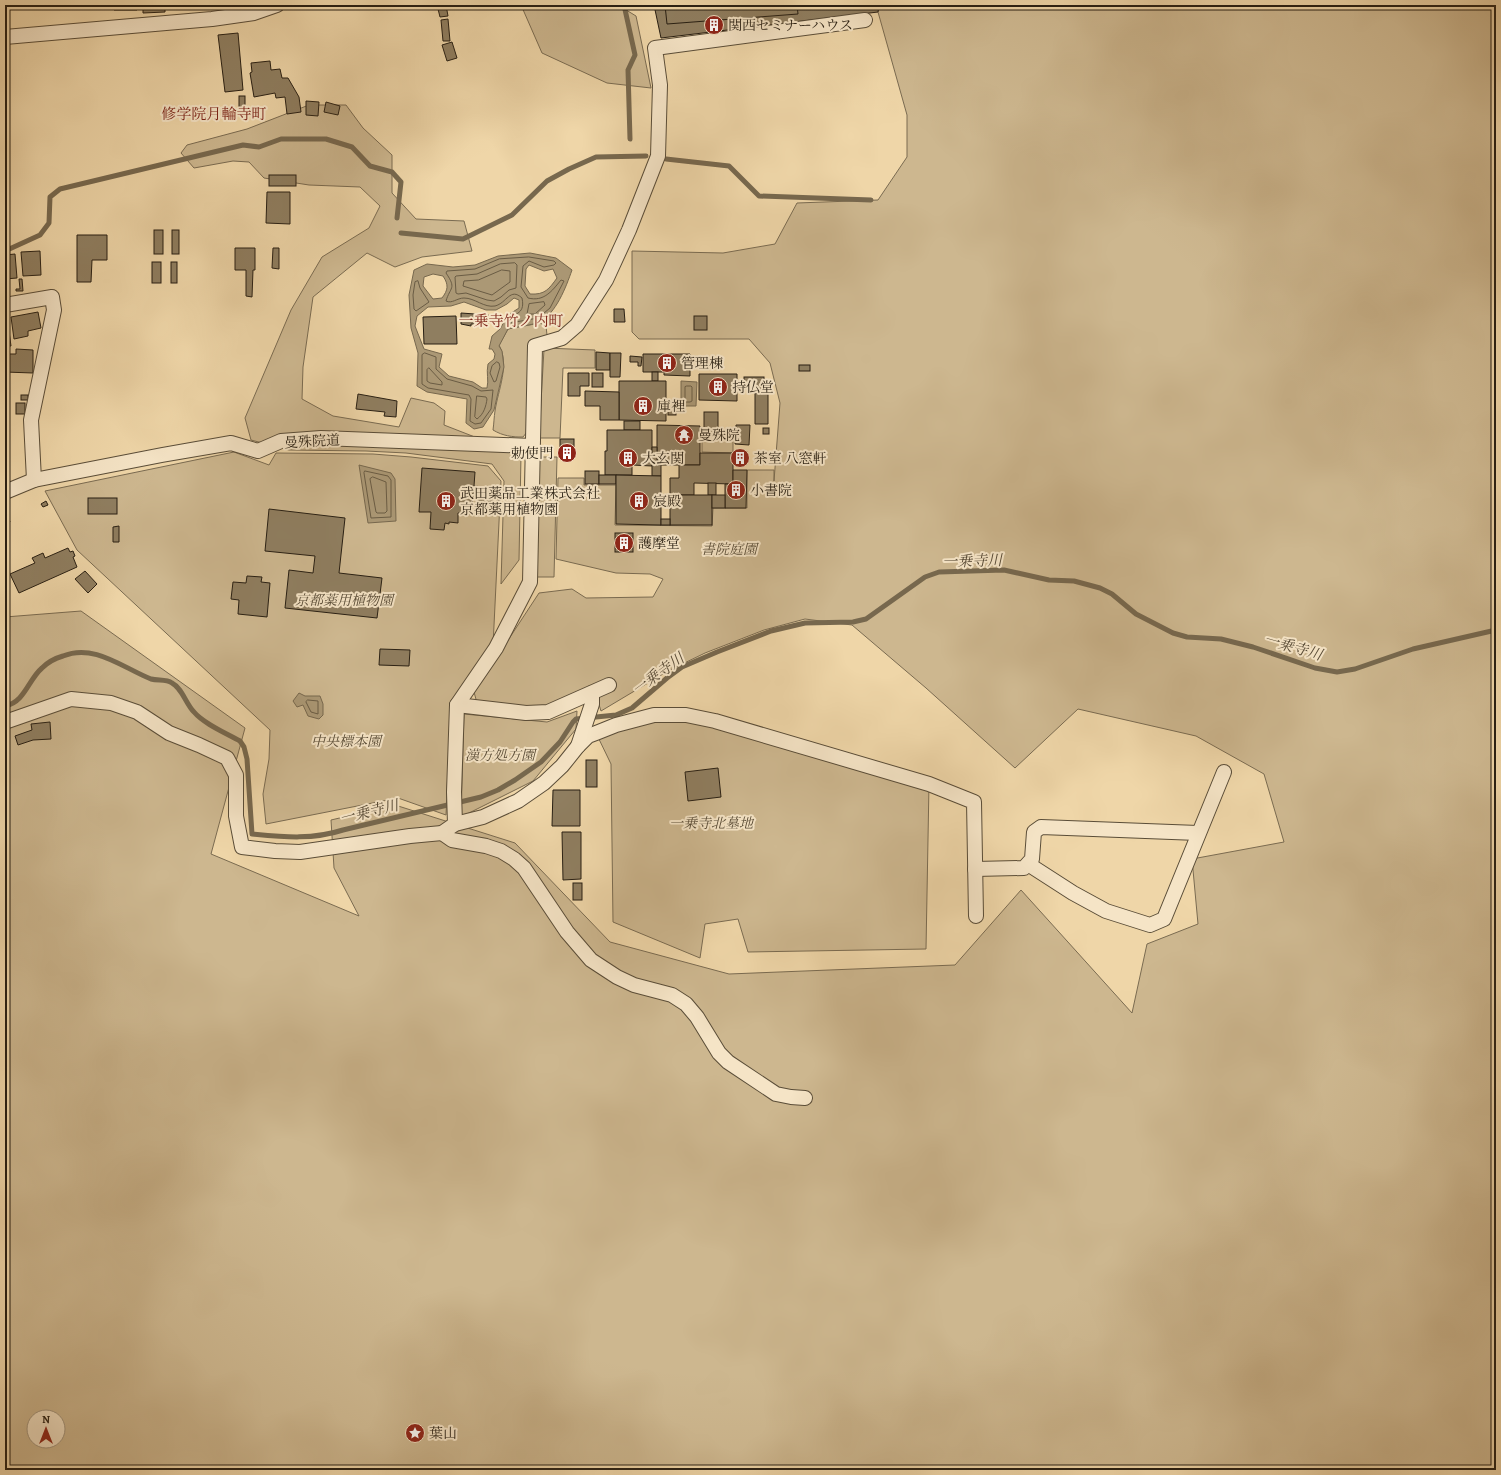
<svg xmlns="http://www.w3.org/2000/svg" width="1501" height="1475" font-family="Alegreya,'Noto Serif JP',serif">
	<style>
		.green { fill: #cdb78f; stroke: #7a6b51; fill-rule: evenodd }
		.water { fill: #ab9875; stroke: #77684e; fill-rule: evenodd }
		.lines { fill: none; stroke-linecap: round; stroke-linejoin: round }
		.shore { stroke: #6a5c44; stroke-width: 1 }
		.stream { stroke: #77684e; stroke-width: 5 }
		.building { fill: #8f7e60; stroke: #281f13 }
		.street-casing { stroke: #5a4d38; stroke-width: 16 }
		.street { stroke: #f5e4c6; stroke-width: 14 }
		.labels { text-anchor: middle; stroke-width: 4; stroke-linejoin: round; paint-order: stroke }
		.poi-label { font-size: 14px; fill: #281f13; stroke: #f5e4c6; text-anchor: start }
		.street-label { font-size: 14px; fill: #281f13; stroke: #f5e4c6 }
		.park-label { font-size: 14px; font-style: italic; fill: #5a4d38; stroke: #f5e4c6 }
		.neighbourhood-label { font-size: 15px; fill: #7a1f14; stroke: #f5e4c6 }
		.water-label { font-size: 15px; font-style: italic; fill: #564935; stroke: #f5e4c6 }
	</style>
	<rect width="100%" height="100%" fill="#efd6a8"/>
	<filter id="stains"><feTurbulence type="fractalNoise" baseFrequency=".005" numOctaves="4"/><feColorMatrix values="0 0 0 0 .2 0 0 0 0 .09 0 0 0 0 .02 0 0 0 .5 -.17"/></filter>
	<radialGradient id="worn" r=".72"><stop offset=".6" stop-color="#630" stop-opacity="0"/><stop offset="1" stop-color="#630" stop-opacity=".3"/></radialGradient>
	<g class="green">
		<polygon points="521,5 618,5 636,16 651,88 607,83 542,53"/>
		<path d="M879 5H1496V1470H5V617L81 611 245 728 211 854 359 916 334 868 331 820 395 805 515 843 610 942 729 974 955 965 1021 890 1132 1013 1147 944 1198 924 1192 859 1284 842 1264 774 1196 736 1078 709 1015 768 926 688 852 625 805 619 764 630 705 653 668 671 601 711 593 685 539 710 477 703 474 692 539 593 572 589 586 598 653 597 663 579 650 574 616 573 556 559 558 478H584V485H616L615 525 712 526 713 508H747V470H774V481L780 403 770 363 749 339H639L632 332V251L723 253 775 244 797 203 878 200 907 157V115L878 12ZM34 1417H58V1441H34Z"/>
		<polygon points="309,105 346,105 363,128 392,155 392,193 416,219 464,221 472,251 422,257 395,267 367,253 313,297 303,367 302,399 333,416 399,427 411,398 434,403 445,411 444,425 521,455 519,560 501,584 504,481 492,464 406,453 366,451 289,450 251,440 245,418 291,310 322,257 369,228 380,206 360,187 309,185 264,178 249,162 233,161 194,168 181,153 187,145 247,129"/>
		<path d="M540 323 546 326 547 335 543 338 527 432 523 437C512 437 503 436 493 430 494 423 494 417 495 411 498 390 510 365 499 345L508 329Z"/>
		<polygon points="545,348 595,350 595,368 563,368 560,438 539,438 544,349"/>
		<polygon points="702,436 733,436 733,453 702,452"/>
		<polygon points="234,452 269,465 276,453 373,454 411,457 488,466 501,481 493,646 451,702 446,815 398,798 266,824 263,794 269,759 270,730 77,550 45,491"/>
		<polygon points="539,457 557,457 554,577 536,577"/>
		<polygon points="577,711 576,729 533,781 461,817 464,714 547,722"/>
		<polygon points="686,715 929,784 926,949 748,952 738,919 705,924 700,958 613,922 611,764 596,733"/>
	</g>
	<g class="water">
		<path d="M530 253 556 258 572 270C566 287 556 314 539 322 530 326 518 326 508 329L499 346 502 351 504 367 494 410 483 427 474 429 466 423 467 399 427 392 417 386 418 353 411 328 409 295 414 270 427 264 453 267 475 265 498 256ZM529 265 544 271 553 269 557 278C549 289 545 295 530 294L525 286 526 269ZM433 274 443 276C449 285 448 290 442 298L433 299 423 286 424 277ZM514 298 519 300V308L508 315 500 329 492 336 489 349H492L495 354 494 359 488 364C486 373 489 380 487 388H482L473 382 449 376 439 367 442 354 424 349 415 326 417 316 428 307 451 306 464 302 486 310H496L507 304Z"/>
		<polygon points="681,381 697,382 696,406 681,406"/>
		<polygon points="359,465 391,473 395,479 396,521 368,523"/>
		<polygon points="299,693 305,696 320,696 323,704 323,715 319,719 308,716 303,705 297,707 293,701"/>
	</g>
	<g class="lines">
		<g class="shore">
			<path d="M529 257 554 261 556 263 554 265 544 267 529 261 523 266 521 287 528 298C544 302 552 291 561 280L564 281 550 308 538 318 510 323C511 311 526 317 522 298 510 287 507 303 495 306 484 308 475 298 464 298 457 298 452 304 446 301 450 287 457 289 446 273L447 271 475 269 499 259Z"/>
			<polygon points="515,263 517,265 516,288 509,290 501,297 494,301 487,300 466,293 458,294 456,293 455,277 456,276 477,274 500,264"/>
			<polygon points="502,270 510,271 510,282 492,295 463,286 464,281 478,280"/>
			<polygon points="418,281 420,288 429,302 416,311 414,309 413,295 415,282"/>
			<polygon points="544,302 545,305 535,314 527,314 529,304"/>
			<polygon points="425,353 436,357 436,369 447,379 472,386 481,391 493,390 491,409 481,423 475,424 470,421 471,399 469,395 428,388 422,384 422,355"/>
			<polygon points="497,362 499,363 500,367 496,381 494,382 490,373 492,366"/>
			<polygon points="429,368 442,382 442,385 430,383 427,381 427,370"/>
			<polygon points="687,386 691,386 692,387 692,401 690,402 686,402 685,401 685,387"/>
			<path d="M477 396 486 397 487 399C486 406 484 414 477 419L475 417Z"/>
			<polygon points="365,471 388,476 391,480 391,517 371,518 364,473"/>
			<polygon points="373,477 386,482 387,511 385,513 377,513 376,512 370,479"/>
			<polygon points="308,700 318,701 318,714 311,712 306,702"/>
		</g>
		<g class="stream">
			<polyline points="624,5 635,55 628,70 630,139"/>
			<polyline points="666,159 729,166 759,196 871,200"/>
			<polyline points="401,233 463,239 512,215 547,181 569,169 596,157 646,156"/>
			<polyline points="5,251 40,235 49,223 50,197 60,189 243,145 259,147 281,139 326,139 352,147 370,166 392,172 401,182 397,218"/>
			<path d="M5 706C25 702 28 680 42 668 47 663 56 658 63 656 94 643 123 668 151 679 158 681 166 679 172 683 182 688 186 704 194 712 204 724 226 733 240 741L244 747 247 759 252 834C284 837 312 840 343 830L481 797 498 790 515 780 541 762 560 742 573 722 576 719 616 715 632 708 667 678 682 667 717 652 771 631 805 623 853 622 866 619 925 577 939 572 1004 570 1049 580 1074 581 1100 588 1112 594 1136 614 1173 633 1187 637 1221 639 1253 647 1315 668 1337 672 1355 669 1413 649 1496 630"/>
		</g>
	</g>
	<g class="building">
		<polygon points="115,5 137,5 137,10 114,10"/>
		<polygon points="143,5 165,5 165,12 143,13"/>
		<polygon points="193,5 212,5 194,7"/>
		<polygon points="437,5 446,5 448,16 440,17"/>
		<polygon points="654,5 879,5 878,12 661,38"/>
		<polygon points="665,5 797,5 798,14 667,24"/>
		<polygon points="805,5 830,5 805,7"/>
		<polygon points="448,19 450,41 443,41 441,20"/>
		<polygon points="238,33 243,90 225,92 218,35"/>
		<polygon points="452,42 457,58 447,61 442,45"/>
		<polygon points="270,61 271,70 280,69 282,78 288,78 299,97 301,112 287,114 285,97 276,98 275,93 254,97 250,73 252,72 251,63"/>
		<rect x="239" y="96" width="6" height="14"/>
		<polygon points="306,101 319,102 318,116 306,115"/>
		<polygon points="326,102 340,106 338,115 324,112"/>
		<rect x="269" y="175" width="27" height="11"/>
		<polygon points="267,192 290,192 290,224 266,223"/>
		<rect x="154" y="230" width="9" height="24"/>
		<rect x="172" y="230" width="7" height="24"/>
		<polygon points="77,235 107,235 107,260 92,260 91,282 77,282"/>
		<polygon points="235,248 255,248 255,270 253,270 252,297 246,296 246,270 235,270"/>
		<polygon points="273,248 279,248 279,269 272,268"/>
		<polygon points="40,251 41,275 23,276 21,252"/>
		<polygon points="15,254 17,278 5,279 5,255"/>
		<rect x="152" y="262" width="9" height="21"/>
		<rect x="171" y="262" width="6" height="21"/>
		<polygon points="19,279 22,279 23,291 16,291 16,289 20,289"/>
		<polygon points="614,309 624,309 625,322 614,322"/>
		<polygon points="38,312 41,328 28,331 28,336 14,339 11,317"/>
		<polygon points="461,313 475,314 475,324 471,324 471,326 461,324"/>
		<rect x="478" y="315" width="10" height="8"/>
		<polygon points="456,316 457,344 424,344 423,317"/>
		<rect x="694" y="316" width="13" height="14"/>
		<polygon points="5,324 8,324 11,346 5,346"/>
		<polygon points="16,349 33,350 33,373 5,372 5,354 16,354"/>
		<polygon points="596,352 610,353 610,370 596,370"/>
		<polygon points="610,353 621,353 620,377 610,377"/>
		<polygon points="643,354 690,354 690,376 664,375 664,372 643,372"/>
		<polygon points="630,356 642,357 641,366 638,366 638,362 630,362"/>
		<rect x="799" y="365" width="11" height="6"/>
		<rect x="652" y="372" width="6" height="9"/>
		<polygon points="568,373 589,373 589,386 580,386 580,396 568,396"/>
		<rect x="592" y="373" width="11" height="14"/>
		<polygon points="699,374 737,374 737,401 699,400"/>
		<rect x="744" y="377" width="20" height="12"/>
		<polygon points="619,381 666,381 666,421 619,420"/>
		<polygon points="585,391 619,392 619,420 600,420 600,406 585,406"/>
		<polygon points="755,393 768,394 768,424 755,424"/>
		<polygon points="358,394 397,401 396,417 384,416 385,412 356,409"/>
		<rect x="21" y="395" width="7" height="5"/>
		<rect x="16" y="403" width="9" height="11"/>
		<rect x="668" y="407" width="8" height="8"/>
		<rect x="704" y="412" width="14" height="22"/>
		<rect x="624" y="421" width="16" height="9"/>
		<polygon points="657,425 700,426 700,465 657,465"/>
		<polygon points="736,425 750,425 749,445 735,444"/>
		<rect x="763" y="428" width="6" height="6"/>
		<polygon points="5,430 7,430 8,438 5,438"/>
		<polygon points="607,430 652,430 652,466 632,465 632,475 605,475 605,451 607,451"/>
		<rect x="560" y="439" width="14" height="19"/>
		<polygon points="652,447 657,447 657,465 661,465 661,476 652,476"/>
		<polygon points="700,453 733,453 733,484 694,483 694,495 670,495 670,478 679,478 679,465 700,465"/>
		<polygon points="733,453 747,454 747,463 733,463"/>
		<polygon points="422,468 475,472 474,486 499,489 498,510 476,508 477,493 473,493 471,514 458,513 458,523 449,522 449,524 445,523 444,530 430,529 431,512 419,512"/>
		<polygon points="733,470 747,470 746,508 725,508 725,484 733,484"/>
		<rect x="585" y="471" width="14" height="13"/>
		<rect x="599" y="475" width="17" height="9"/>
		<polygon points="616,475 661,476 661,525 616,524"/>
		<rect x="708" y="483" width="8" height="12"/>
		<rect x="670" y="495" width="42" height="30"/>
		<rect x="712" y="495" width="13" height="13"/>
		<rect x="88" y="498" width="29" height="16"/>
		<polygon points="46,501 48,505 43,507 41,504"/>
		<polygon points="269,509 345,518 339,573 382,578 377,618 285,608 289,570 313,573 315,556 265,551"/>
		<polygon points="5,510 10,522 5,525"/>
		<rect x="661" y="519" width="9" height="6"/>
		<polygon points="119,526 119,542 113,542 113,527"/>
		<rect x="615" y="533" width="18" height="19"/>
		<polygon points="68,548 70,552 73,551 75,556 73,557 77,567 19,593 10,574 35,563 32,558 43,553 45,558"/>
		<polygon points="85,571 97,584 88,593 75,579"/>
		<polygon points="247,576 262,577 261,582 270,583 267,617 238,614 239,600 231,599 233,582 246,583"/>
		<polygon points="380,649 410,650 409,666 379,665"/>
		<polygon points="50,722 51,739 33,740 18,745 15,736 32,730 31,724"/>
		<rect x="586" y="760" width="11" height="27"/>
		<polygon points="718,768 721,797 688,801 685,772"/>
		<polygon points="553,790 580,790 580,826 552,826"/>
		<polygon points="562,832 581,832 581,879 563,880"/>
		<rect x="573" y="883" width="9" height="17"/>
	</g>
	<g class="lines">
		<g class="street-casing">
			<g id="street">
				<polyline points="5,37 212,19 254,13 277,5"/>
				<polyline points="5,305 52,297 54,310 31,420 34,480"/>
				<polyline points="5,492 34,480 162,455 231,443 258,451 281,441 321,438 532,446"/>
				<polyline points="457,705 526,713 548,712 609,685"/>
				<polyline points="5,722 71,699 111,703 137,712 169,733 199,745 227,758 236,775 236,816 242,847 275,851 300,852 410,836 442,833 455,824 483,817 518,801 544,783 562,766 578,746 588,736 596,733 616,725 654,715 686,715 715,721 929,784 974,802 976,916"/>
				<polyline points="578,746 592,704 592,693"/>
				<polyline points="455,824 454,792 457,705 496,648 530,582 535,346 562,338 577,325 606,280 629,230 658,156 660,85 655,48 865,20"/>
				<polyline points="442,833 452,840 486,846 501,851 514,859 524,868 567,932 591,960 617,977 634,985 672,995 686,1004 697,1017 719,1053 728,1062 776,1094 791,1097 805,1098"/>
				<polyline points="1028,864 1073,893 1106,911 1150,925 1164,919 1224,772"/>
				<polyline points="975,869 1024,868 1032,859 1034,832 1041,827 1198,833"/>
			</g>
		</g>
		<use href="#street" class="street"/>
	</g>
	<defs>
		<g id="building-disc" transform="scale(1)"><circle r="9.5" fill="#8f2418" stroke="#f5e4c6"/><path d="M-4-6H4V6H1V3H-1V6H-4ZM-2.5-4.3h1.7v1.8h-1.7ZM.8-4.3h1.7v1.8H.8ZM-2.5-1h1.7V.8h-1.7ZM.8-1h1.7V.8H.8Z" fill="#fff"/></g>
		<g id="temple-disc" transform="scale(1)"><circle r="9.5" fill="#8f2418" stroke="#f5e4c6"/><path d="M0-6L5-2H3V0L6.5 2.5H4V6H1.5V3h-3V6H-4V2.5H-6.5L-3 0V-2H-5Z" fill="#fff"/></g>
		<g id="sight-disc" transform="scale(1)"><circle r="9.5" fill="#8f2418" stroke="#f5e4c6"/><path d="M0-6L1.8-2.2L6-1.7L2.9 1.2L3.7 5.4L0 3.3L-3.7 5.4L-2.9 1.2L-6-1.7L-1.8-2.2Z" fill="#fff"/></g>
	</defs>
	<g fill-rule="evenodd">
		<use href="#building-disc" x="714" y="25"/>
		<use href="#building-disc" x="667" y="363"/>
		<use href="#building-disc" x="718" y="387"/>
		<use href="#building-disc" x="643" y="406"/>
		<use href="#temple-disc" x="684" y="435"/>
		<use href="#building-disc" x="567" y="453"/>
		<use href="#building-disc" x="628" y="458"/>
		<use href="#building-disc" x="740" y="458"/>
		<use href="#building-disc" x="736" y="490"/>
		<use href="#building-disc" x="446" y="501"/>
		<use href="#building-disc" x="639" y="501"/>
		<use href="#building-disc" x="624" y="543"/>
		<use href="#sight-disc" x="415" y="1433"/>
	</g>
	<g class="labels">
		<g class="poi-label">
			<text x="728" y="30">関西セミナーハウス</text>
			<text x="681" y="368">管理棟</text>
			<text x="732" y="392">持仏堂</text>
			<text x="657" y="411">庫裡</text>
			<text x="698" y="440">曼殊院</text>
			<text x="553" y="458" text-anchor="end">勅使門</text>
			<text x="642" y="463">大玄関</text>
			<text x="754" y="463">茶室 八窓軒</text>
			<text x="750" y="495">小書院</text>
			<text x="460" y="498">武田薬品工業株式会社<tspan x="460" dy="16">京都薬用植物園</tspan></text>
			<text x="653" y="506">宸殿</text>
			<text x="638" y="548">護摩堂</text>
			<text x="429" y="1438">葉山</text>
		</g>
		<g class="street-label">
			<text transform="translate(312 441) rotate(-3)" y="5">曼殊院道</text>
		</g>
		<g class="park-label">
			<text x="729" y="554">書院庭園</text>
			<text x="344" y="605">京都薬用植物園</text>
			<text x="346" y="746">中央標本園</text>
			<text x="500" y="760">漢方処方園</text>
			<text x="711" y="828">一乗寺北墓地</text>
		</g>
		<g class="neighbourhood-label">
			<text x="214" y="119">修学院月輪寺町</text>
			<text x="511" y="326">一乗寺竹ノ内町</text>
		</g>
		<g class="water-label">
			<text transform="translate(972 561) rotate(-2)" y="5">一乗寺川</text>
			<text transform="translate(1293 647) rotate(16)" y="5">一乗寺川</text>
			<text transform="translate(658 674) rotate(-36)" y="5">一乗寺川</text>
			<text transform="translate(369 812) rotate(-14)" y="5">一乗寺川</text>
		</g>
	</g>
	<rect width="1501" height="1475" fill="none" stroke="#efd6a8" stroke-width="20"/>
	<rect x="6" y="6" width="1489" height="1463" fill="none" stroke="#281f13" stroke-width="2"/>
	<rect x="10" y="10" width="1481" height="1455" fill="none" stroke="#281f13"/>
	<g transform="translate(46 1429)"><circle r="19" fill="#f5e4c6" stroke="#a3957e"/>
	<path d="M0-3L7 15L0 10L-7 15Z" fill="#8f2418"/>
	<text y="-6" font-size="11" font-weight="bold" text-anchor="middle" fill="#281f13">N</text>
	</g>
	<rect width="100%" height="100%" filter="url(#stains)"/>
	<rect width="100%" height="100%" fill="url(#worn)"/>
</svg>
